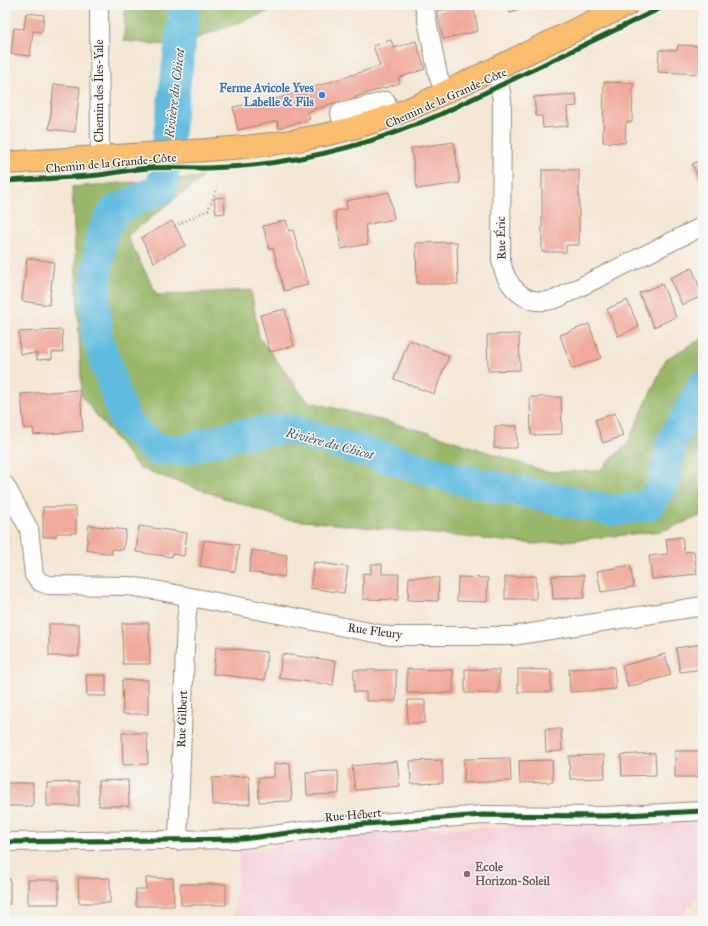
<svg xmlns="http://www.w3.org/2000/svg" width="708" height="926" font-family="'IM FELL Great Primer',serif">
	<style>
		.built { fill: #f6cfd9 }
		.forest { fill: #98b769; stroke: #6a7044 }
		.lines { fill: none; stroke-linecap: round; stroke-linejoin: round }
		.river { stroke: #61bcdf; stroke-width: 31 }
		.building { fill: #f1a99b }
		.minor-casing { stroke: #988879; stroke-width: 20 }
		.major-casing { stroke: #988879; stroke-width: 24 }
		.path { stroke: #988879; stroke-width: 2.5; stroke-dasharray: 1 3; stroke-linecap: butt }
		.minor { stroke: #fff; stroke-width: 18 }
		.major { stroke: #fabe6e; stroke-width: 22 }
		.cycleway-casing { stroke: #f6f6f2; stroke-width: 8 }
		.cycleway { stroke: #1b5e20; stroke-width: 5 }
		.shop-dot { fill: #3f7fe0; stroke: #f6f6f2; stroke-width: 1.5 }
		.education-dot { fill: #8d6e63; stroke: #f6f6f2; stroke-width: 1.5 }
		.labels { text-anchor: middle; stroke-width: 3; stroke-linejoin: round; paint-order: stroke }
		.shop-label { font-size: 12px; font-weight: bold; fill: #366cbe; stroke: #f6f6f2; text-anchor: end }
		.street-label { font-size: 12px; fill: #3b2a1e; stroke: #f6f6f2 }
		.education-label { font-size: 12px; font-weight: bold; fill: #785e54; stroke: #f6f6f2; text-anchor: start }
		.water-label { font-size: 13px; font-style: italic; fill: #465658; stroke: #f6f6f2 }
	</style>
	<rect width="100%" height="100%" fill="#f6f6f2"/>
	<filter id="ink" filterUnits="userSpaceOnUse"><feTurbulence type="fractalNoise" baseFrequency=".025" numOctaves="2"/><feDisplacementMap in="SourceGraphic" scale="8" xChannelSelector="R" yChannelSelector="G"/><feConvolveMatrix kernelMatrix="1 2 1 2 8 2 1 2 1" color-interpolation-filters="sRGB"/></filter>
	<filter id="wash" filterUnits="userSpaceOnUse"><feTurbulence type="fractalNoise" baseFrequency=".012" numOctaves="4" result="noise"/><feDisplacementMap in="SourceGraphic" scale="16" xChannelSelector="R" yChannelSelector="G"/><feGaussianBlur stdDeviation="0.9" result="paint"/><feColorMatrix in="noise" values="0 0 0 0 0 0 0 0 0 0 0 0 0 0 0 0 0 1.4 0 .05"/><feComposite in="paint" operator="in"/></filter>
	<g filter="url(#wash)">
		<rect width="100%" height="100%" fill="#f4e7d4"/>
		<polygon class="built" points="694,821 697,897 677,921 233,921 240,852 363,831"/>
		<g class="forest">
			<polygon points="125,5 285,5 176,46 124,41"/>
			<polygon points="203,177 127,236 157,295 251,290 259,337 307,401 430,433 547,472 599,471 627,444 666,359 703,338 703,515 662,531 535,544 284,519 139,468 82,397 72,187"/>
		</g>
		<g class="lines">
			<polyline class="river" points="185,5 162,188 114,211 101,236 95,288 97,337 125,421 156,450 184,450 236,435 288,429 454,478 615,511 649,505 663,485 672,441 703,386"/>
		</g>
		<g id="blocks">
			<g class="building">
				<polygon points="465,5 473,5 478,31 443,39 437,11"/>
				<polygon points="507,5 527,5 510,13"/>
				<polygon points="26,13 44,15 42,32 33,31 30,56 11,54 14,28 24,29"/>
				<polygon points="391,40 394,48 416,41 425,69 398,78 400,83 355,97 357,103 342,107 340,101 307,112 310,119 279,128 277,121 238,130 233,107 273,100 380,66 373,46"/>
				<polygon points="678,45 703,46 703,74 658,72 659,50 677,50"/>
				<polygon points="604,82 633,83 632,122 626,122 625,143 603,142"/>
				<polygon points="54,84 80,87 75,132 49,129"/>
				<polygon points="576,94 577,106 567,107 568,126 543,128 542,116 536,116 534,97"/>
				<polygon points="454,142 460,183 417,189 411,148"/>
				<polygon points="703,159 703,187 692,164"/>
				<polygon points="542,170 579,170 579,245 566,245 566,252 542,252"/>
				<polygon points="389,192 394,219 365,225 368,244 341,249 335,211 347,209 346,201"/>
				<polygon points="224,197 225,213 216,214 214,198"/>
				<polygon points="286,220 289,231 293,230 308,285 284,291 273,248 269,249 263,226"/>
				<polygon points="172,221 186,245 154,262 141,238"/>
				<polygon points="457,242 458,284 417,284 416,243"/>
				<polygon points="27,258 54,262 49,305 22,301"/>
				<polygon points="692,268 703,296 682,305 670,278"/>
				<polygon points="662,284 676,317 654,327 639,293"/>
				<polygon points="627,300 639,327 618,336 607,309"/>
				<polygon points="285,309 294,346 270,352 260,315"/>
				<polygon points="589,324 601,358 572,369 560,335"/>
				<polygon points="62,330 63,352 52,352 52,359 37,360 37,353 20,354 19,332"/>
				<polygon points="519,334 520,370 488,371 487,335"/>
				<polygon points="409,340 449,356 434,394 394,379"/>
				<polygon points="80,390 83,431 34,435 33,428 24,429 21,394"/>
				<polygon points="530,397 561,397 562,434 531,435"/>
				<polygon points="615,413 623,436 603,443 595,420"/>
				<polygon points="495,426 517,426 517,448 494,448"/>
				<polygon points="43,507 76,507 76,533 56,533 56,537 43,537"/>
				<polygon points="5,522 8,522 9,547 5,547"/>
				<polygon points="89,525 126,530 123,550 112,549 112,554 86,550"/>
				<polygon points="139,526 187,533 184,556 172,554 172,557 136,552"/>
				<polygon points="682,537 684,552 694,551 697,574 652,579 649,556 668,554 666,539"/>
				<polygon points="204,540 239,545 235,572 200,566"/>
				<polygon points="252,550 287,555 284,577 249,572"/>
				<polygon points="314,562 348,567 344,593 310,588"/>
				<polygon points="371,564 382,564 382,574 399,574 398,600 363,599 363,573 371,574"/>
				<polygon points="630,565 634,587 601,592 597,571"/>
				<polygon points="584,575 584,598 553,599 552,576"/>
				<polygon points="536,576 536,599 505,599 505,577"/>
				<polygon points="409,577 439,578 438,601 408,600"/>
				<polygon points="458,577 488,578 487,602 457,601"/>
				<polygon points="122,623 149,623 150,664 123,664"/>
				<rect x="49" y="624" width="30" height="32"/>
				<polygon points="703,644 703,669 680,672 676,648"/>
				<polygon points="216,647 267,652 265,680 213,674"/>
				<polygon points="282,654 336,661 333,685 279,678"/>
				<polygon points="665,654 671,675 628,687 622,666"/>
				<polygon points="614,667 616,689 570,692 569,669"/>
				<polygon points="407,669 453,670 453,693 407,693"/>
				<polygon points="465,669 499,670 499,693 465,693"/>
				<polygon points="518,669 551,670 551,692 518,692"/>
				<polygon points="354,670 396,670 396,701 366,701 366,692 354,692"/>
				<polygon points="86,675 106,675 106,696 87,696"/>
				<polygon points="122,680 148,680 148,714 123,714"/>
				<polygon points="408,700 425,700 425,723 407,723"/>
				<polygon points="545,729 561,729 562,751 546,752"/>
				<polygon points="122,733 147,733 148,764 123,765"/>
				<rect x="675" y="751" width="28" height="26"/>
				<polygon points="655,753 656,775 622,776 621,755"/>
				<polygon points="604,755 605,778 570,779 569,756"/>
				<polygon points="510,758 511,781 464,783 464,759"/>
				<polygon points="442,760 443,783 411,784 410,761"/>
				<polygon points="552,760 553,782 520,783 519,761"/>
				<polygon points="397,761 400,786 355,790 352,766"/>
				<polygon points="290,763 292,801 259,802 258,778 274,777 274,764"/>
				<polygon points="338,771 339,794 307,795 306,772"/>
				<polygon points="249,776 250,804 213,805 212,778"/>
				<polygon points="128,780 129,806 99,806 98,781"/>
				<polygon points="79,782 79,806 47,806 47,783"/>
				<rect x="5" y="783" width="28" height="23"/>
				<polygon points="78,878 110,878 110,903 79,903"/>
				<polygon points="146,878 173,878 174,906 136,906 136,889 146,889"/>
				<rect x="5" y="879" width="5" height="25"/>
				<rect x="28" y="880" width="31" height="24"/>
				<polygon points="180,884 226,884 226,905 181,905"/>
			</g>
		</g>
	</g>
	<g filter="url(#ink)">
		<use href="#blocks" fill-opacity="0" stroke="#988879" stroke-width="1"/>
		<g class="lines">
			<g class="minor-casing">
				<g id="minor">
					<polyline points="99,5 100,157"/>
					<polyline points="424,5 438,75 445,93"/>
					<path d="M494 70 500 86 502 101 501 259C505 287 526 308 556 299L703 226"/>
					<polyline points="344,131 340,113 386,101 391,116"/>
					<polyline points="5,485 29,529 34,575 40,582 48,585 128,586 155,590 390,636 512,636 703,606"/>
					<polyline points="178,841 186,621 189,598"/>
					<polyline points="5,842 243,839 340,826 483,815 605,816 703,811"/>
				</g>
			</g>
			<g class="major-casing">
				<path id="major" d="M5 163C58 160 110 156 163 153 256 147 336 142 423 103L627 5"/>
			</g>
			<polyline class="path" points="175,226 208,210 217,188"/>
			<use href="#minor" class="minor"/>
			<use href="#major" class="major"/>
			<g class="cycleway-casing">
				<g id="cycleway">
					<path d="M5 181C36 179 68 178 99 175 116 173 132 169 150 168 169 167 188 168 207 168 288 166 367 147 441 114L667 5"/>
					<polyline points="5,842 243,839 340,826 483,815 605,816 703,811"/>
				</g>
			</g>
			<use href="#cycleway" class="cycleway"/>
		</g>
	</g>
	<circle class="shop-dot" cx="322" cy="95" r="4"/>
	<circle class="education-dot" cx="467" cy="874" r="4"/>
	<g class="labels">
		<g class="shop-label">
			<text x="314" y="92">Ferme Avicole Yves<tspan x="314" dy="14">Labelle &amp; Fils</tspan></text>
		</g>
		<g class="street-label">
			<text transform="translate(99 91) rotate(-90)" y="4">Chemin des Îles-Yale</text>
			<text transform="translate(446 98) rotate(-24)" y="4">Chemin de la Grande-Côte</text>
			<text transform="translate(111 163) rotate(-5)" y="4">Chemin de la Grande-Côte</text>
			<text transform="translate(501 238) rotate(-91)" y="4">Rue Éric</text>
			<text transform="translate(375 631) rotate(8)" y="4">Rue Fleury</text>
			<text transform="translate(182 719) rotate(-88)" y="4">Rue Gilbert</text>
			<text transform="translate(353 815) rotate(-5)" y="4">Rue Hébert</text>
		</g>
		<g class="education-label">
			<text x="475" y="871">Ecole<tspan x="475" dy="14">Horizon-Soleil</tspan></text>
		</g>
		<g class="water-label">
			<text transform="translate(174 93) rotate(-83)" y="5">Rivière du Chicot</text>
			<text transform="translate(330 443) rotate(15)" y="5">Rivière du Chicot</text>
		</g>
	</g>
	<rect width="708" height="926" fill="none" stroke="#f6f6f2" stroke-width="20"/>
</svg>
